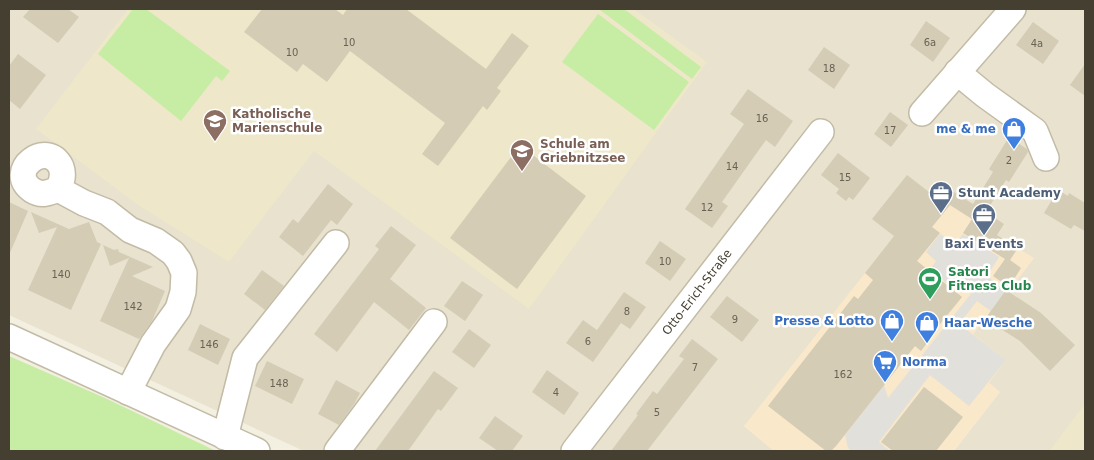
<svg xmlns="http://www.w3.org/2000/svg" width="1094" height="460" font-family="'DejaVu Sans',sans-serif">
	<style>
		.residential { fill: #e8e2cf }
		.commercial { fill: #f9e8c9 }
		.education { fill: #eee7c9 }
		.green { fill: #c7eda5 }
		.parking { fill: #e2e0db }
		.building { fill: #d5ccb6 }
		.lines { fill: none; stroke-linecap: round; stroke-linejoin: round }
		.minor-casing { stroke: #c2bba6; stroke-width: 28 }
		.minor { stroke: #fff; stroke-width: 25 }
		.labels { text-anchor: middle; stroke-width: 5; stroke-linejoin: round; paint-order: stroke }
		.number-label { font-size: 10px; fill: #696253 }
		.education-label { font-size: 12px; font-weight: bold; fill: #785e54; stroke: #fff; text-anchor: start }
		.shop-label { font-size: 12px; font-weight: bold; fill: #366cbe; stroke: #fff; text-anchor: end }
		.service-label { font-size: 12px; font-weight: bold; fill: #4e5e75; stroke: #fff; text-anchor: start }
		.leisure-label { font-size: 12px; font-weight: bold; fill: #27864d; stroke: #fff; text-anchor: start }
		.street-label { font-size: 12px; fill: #453f32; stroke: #fff }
	</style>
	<rect width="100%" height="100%" fill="#f3efe1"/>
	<polygon class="residential" points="9,9 1085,9 1085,451 954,451 1000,392 989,383 973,334 1009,287 1011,288 1034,258 744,426 774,451 304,451 9,315"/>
	<polygon class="commercial" points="929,192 1034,258 1011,288 1009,287 973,334 1006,360 989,383 1000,392 954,451 774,451 744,426"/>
	<g class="education">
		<polygon points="128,9 634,9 707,62 529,309 314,151 229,262 138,205 36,129"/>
		<polygon points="1085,404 1085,451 1049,451"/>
	</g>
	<g class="green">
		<polygon points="133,9 146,9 230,71 222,81 216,76 181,121 98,54"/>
		<polygon points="599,9 624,9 701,67 692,79"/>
		<polygon points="598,14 689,82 654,130 562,62"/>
		<polygon points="9,356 105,398 216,451 9,451"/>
	</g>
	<polygon class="parking" points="940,234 951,242 956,243 963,234 999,257 987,276 1006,291 991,311 977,301 959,324 1006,360 969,406 930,375 879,442 890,451 852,451 848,448 845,435 884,385 888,398 974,290 960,280 953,288 930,270 936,261 926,252"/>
	<g class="building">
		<polygon points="30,9 68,9 79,17 58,43 23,17"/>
		<polygon points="262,9 335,9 343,15 347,9 406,9 486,69 512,33 529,46 497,88 501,91 487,110 483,106 438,166 422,154 445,123 350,51 327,82 303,64 297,72 244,32"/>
		<polygon points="926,21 950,38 933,62 910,45"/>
		<polygon points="1033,22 1059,41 1043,64 1016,45"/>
		<polygon points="824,47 850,65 834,89 808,70"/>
		<polygon points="18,54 46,75 20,109 9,100 9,66"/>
		<polygon points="1085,64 1085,96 1070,85"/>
		<polygon points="748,89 793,121 775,147 766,140 722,202 728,206 712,228 685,209 744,124 730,114"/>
		<polygon points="890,112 908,125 891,147 874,134"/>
		<polygon points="1009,137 1027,149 1028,152 1009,182 1006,180 986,212 1004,224 997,235 1018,248 1010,260 1021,268 1009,287 993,276 1005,259 963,233 972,219 947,203 954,192 973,204 993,172 989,169"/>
		<polygon points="520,145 586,196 517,289 450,238"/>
		<polygon points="838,153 870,178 853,200 849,197 846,201 836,193 839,189 821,175"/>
		<polygon points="907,175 929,192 950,205 932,227 940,233 917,261 962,297 936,329 937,330 921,351 915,346 836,446 831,451 826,451 768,406 854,296 858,299 873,280 865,273 894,236 872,219"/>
		<polygon points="328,184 353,204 337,225 331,220 303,256 279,237 293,219 298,223"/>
		<polygon points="1058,190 1068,196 1069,193 1085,203 1085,231 1074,225 1071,229 1044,213"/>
		<polygon points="9,202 28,211 9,255"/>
		<polygon points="31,212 69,229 89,222 97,242 101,244 71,310 28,290 57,227 39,233"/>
		<polygon points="391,226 416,245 390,279 426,308 409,330 374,302 337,352 314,334 379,249 375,246"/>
		<polygon points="660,241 686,259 670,281 645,263"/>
		<polygon points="103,245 114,250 118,249 119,252 153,267 132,276 165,291 152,321 139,339 100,321 129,258 110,266"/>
		<polygon points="262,270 284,286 265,310 244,294"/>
		<polygon points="462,281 483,295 465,321 444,306"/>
		<polygon points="1006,290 1041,313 1075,345 1050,371 1020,341 985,319"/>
		<polygon points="624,292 646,307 630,329 621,323 593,362 566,343 583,320 597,330"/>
		<polygon points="727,296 759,320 742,342 710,317"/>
		<polygon points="200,324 230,339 218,365 188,350"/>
		<polygon points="469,329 491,345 474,368 452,352"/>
		<polygon points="692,339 718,359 647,451 611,451 638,415 636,414 653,391 657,394 684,359 679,356"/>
		<polygon points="267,361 304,379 292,404 255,386"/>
		<polygon points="547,370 579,393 564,415 532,392"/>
		<polygon points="434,371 458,388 441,411 438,409 408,451 375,451"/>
		<polygon points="336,380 360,393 354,404 339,425 318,414"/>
		<polygon points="924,387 963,417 936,451 893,451 881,442"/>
		<polygon points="495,416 523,436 512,451 498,451 479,438"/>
	</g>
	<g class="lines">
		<g class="minor-casing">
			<g id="minor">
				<polyline points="957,72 985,95 1035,131 1046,158"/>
				<polyline points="922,113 1013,9"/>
				<path d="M58 189C49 193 41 196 32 190 5 171 47 138 61 167 64 175 62 182 58 189L84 203 107 212 130 230 156 241 173 253 179 261 184 273 183 292 178 309 153 344 128 392"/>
				<polyline points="9,337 257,451"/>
				<polyline points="225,437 245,358 336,243"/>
				<polyline points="337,451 434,322"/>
				<path id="s1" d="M574 451 821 132"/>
			</g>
		</g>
		<use href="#minor" class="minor"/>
	</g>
	<defs>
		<g id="school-pin" transform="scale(1.25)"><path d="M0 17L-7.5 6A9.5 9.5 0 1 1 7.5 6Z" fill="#8d6e63" stroke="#fff"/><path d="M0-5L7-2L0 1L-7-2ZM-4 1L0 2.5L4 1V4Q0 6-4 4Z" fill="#fff"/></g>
		<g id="shop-pin" transform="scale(1.25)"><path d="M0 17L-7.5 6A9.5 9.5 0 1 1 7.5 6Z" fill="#3f7fe0" stroke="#fff"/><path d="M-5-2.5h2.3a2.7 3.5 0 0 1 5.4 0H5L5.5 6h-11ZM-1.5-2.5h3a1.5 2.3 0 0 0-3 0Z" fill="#fff"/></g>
		<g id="office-pin" transform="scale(1.25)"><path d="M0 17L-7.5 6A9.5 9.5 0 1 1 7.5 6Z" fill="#5c6f8a" stroke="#fff"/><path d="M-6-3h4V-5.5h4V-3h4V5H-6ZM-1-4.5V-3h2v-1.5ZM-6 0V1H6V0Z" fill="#fff"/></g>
		<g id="stadium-pin" transform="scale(1.25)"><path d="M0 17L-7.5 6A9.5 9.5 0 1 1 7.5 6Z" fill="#2e9e5b" stroke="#fff"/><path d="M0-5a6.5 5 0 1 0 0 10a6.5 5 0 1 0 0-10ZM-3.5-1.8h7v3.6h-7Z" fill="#fff"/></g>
		<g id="supermarket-pin" transform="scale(1.25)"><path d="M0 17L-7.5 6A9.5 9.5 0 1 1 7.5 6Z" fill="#3f7fe0" stroke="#fff"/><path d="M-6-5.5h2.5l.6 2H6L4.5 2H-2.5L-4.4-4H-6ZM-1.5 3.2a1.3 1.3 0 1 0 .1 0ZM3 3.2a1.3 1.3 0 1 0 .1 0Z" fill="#fff"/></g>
	</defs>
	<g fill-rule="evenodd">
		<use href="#school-pin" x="215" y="121"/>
		<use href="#shop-pin" x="1014" y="129"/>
		<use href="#school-pin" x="522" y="151"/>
		<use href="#office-pin" x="941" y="193"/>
		<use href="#office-pin" x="984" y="215"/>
		<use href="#stadium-pin" x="930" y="279"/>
		<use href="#shop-pin" x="892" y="321"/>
		<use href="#shop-pin" x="927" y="323"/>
		<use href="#supermarket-pin" x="885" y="362"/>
	</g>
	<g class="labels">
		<g class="number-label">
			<text x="349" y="46">10</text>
			<text x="930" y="46">6a</text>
			<text x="1037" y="47">4a</text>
			<text x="292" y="56">10</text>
			<text x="829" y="72">18</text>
			<text x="762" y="122">16</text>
			<text x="890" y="134">17</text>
			<text x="1009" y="164">2</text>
			<text x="732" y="170">14</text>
			<text x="845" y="181">15</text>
			<text x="707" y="211">12</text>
			<text x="665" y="265">10</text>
			<text x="61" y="278">140</text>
			<text x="133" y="310">142</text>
			<text x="627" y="315">8</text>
			<text x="735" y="323">9</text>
			<text x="588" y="345">6</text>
			<text x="209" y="348">146</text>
			<text x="695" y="371">7</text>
			<text x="843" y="378">162</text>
			<text x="279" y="387">148</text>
			<text x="556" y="396">4</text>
			<text x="657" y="416">5</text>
		</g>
		<g class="education-label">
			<text x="232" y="118">Katholische<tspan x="232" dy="14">Marienschule</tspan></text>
			<text x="540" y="148">Schule am<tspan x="540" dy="14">Griebnitzsee</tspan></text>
		</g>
		<g class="shop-label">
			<text x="996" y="133">me &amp; me</text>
			<text x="874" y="325">Presse &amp; Lotto</text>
			<text x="944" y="327" text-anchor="start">Haar-Wesche</text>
			<text x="902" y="366" text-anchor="start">Norma</text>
		</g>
		<g class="service-label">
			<text x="958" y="197">Stunt Academy</text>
			<text x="984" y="248" text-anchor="middle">Baxi Events</text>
		</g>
		<g class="leisure-label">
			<text x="948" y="276">Satori<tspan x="948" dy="14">Fitness Club</tspan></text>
		</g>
		<g class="street-label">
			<text dy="4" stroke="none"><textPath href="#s1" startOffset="201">Otto-Erich-Straße</textPath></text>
		</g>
	</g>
	<rect width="1094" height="460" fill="none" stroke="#453f32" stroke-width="20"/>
</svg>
